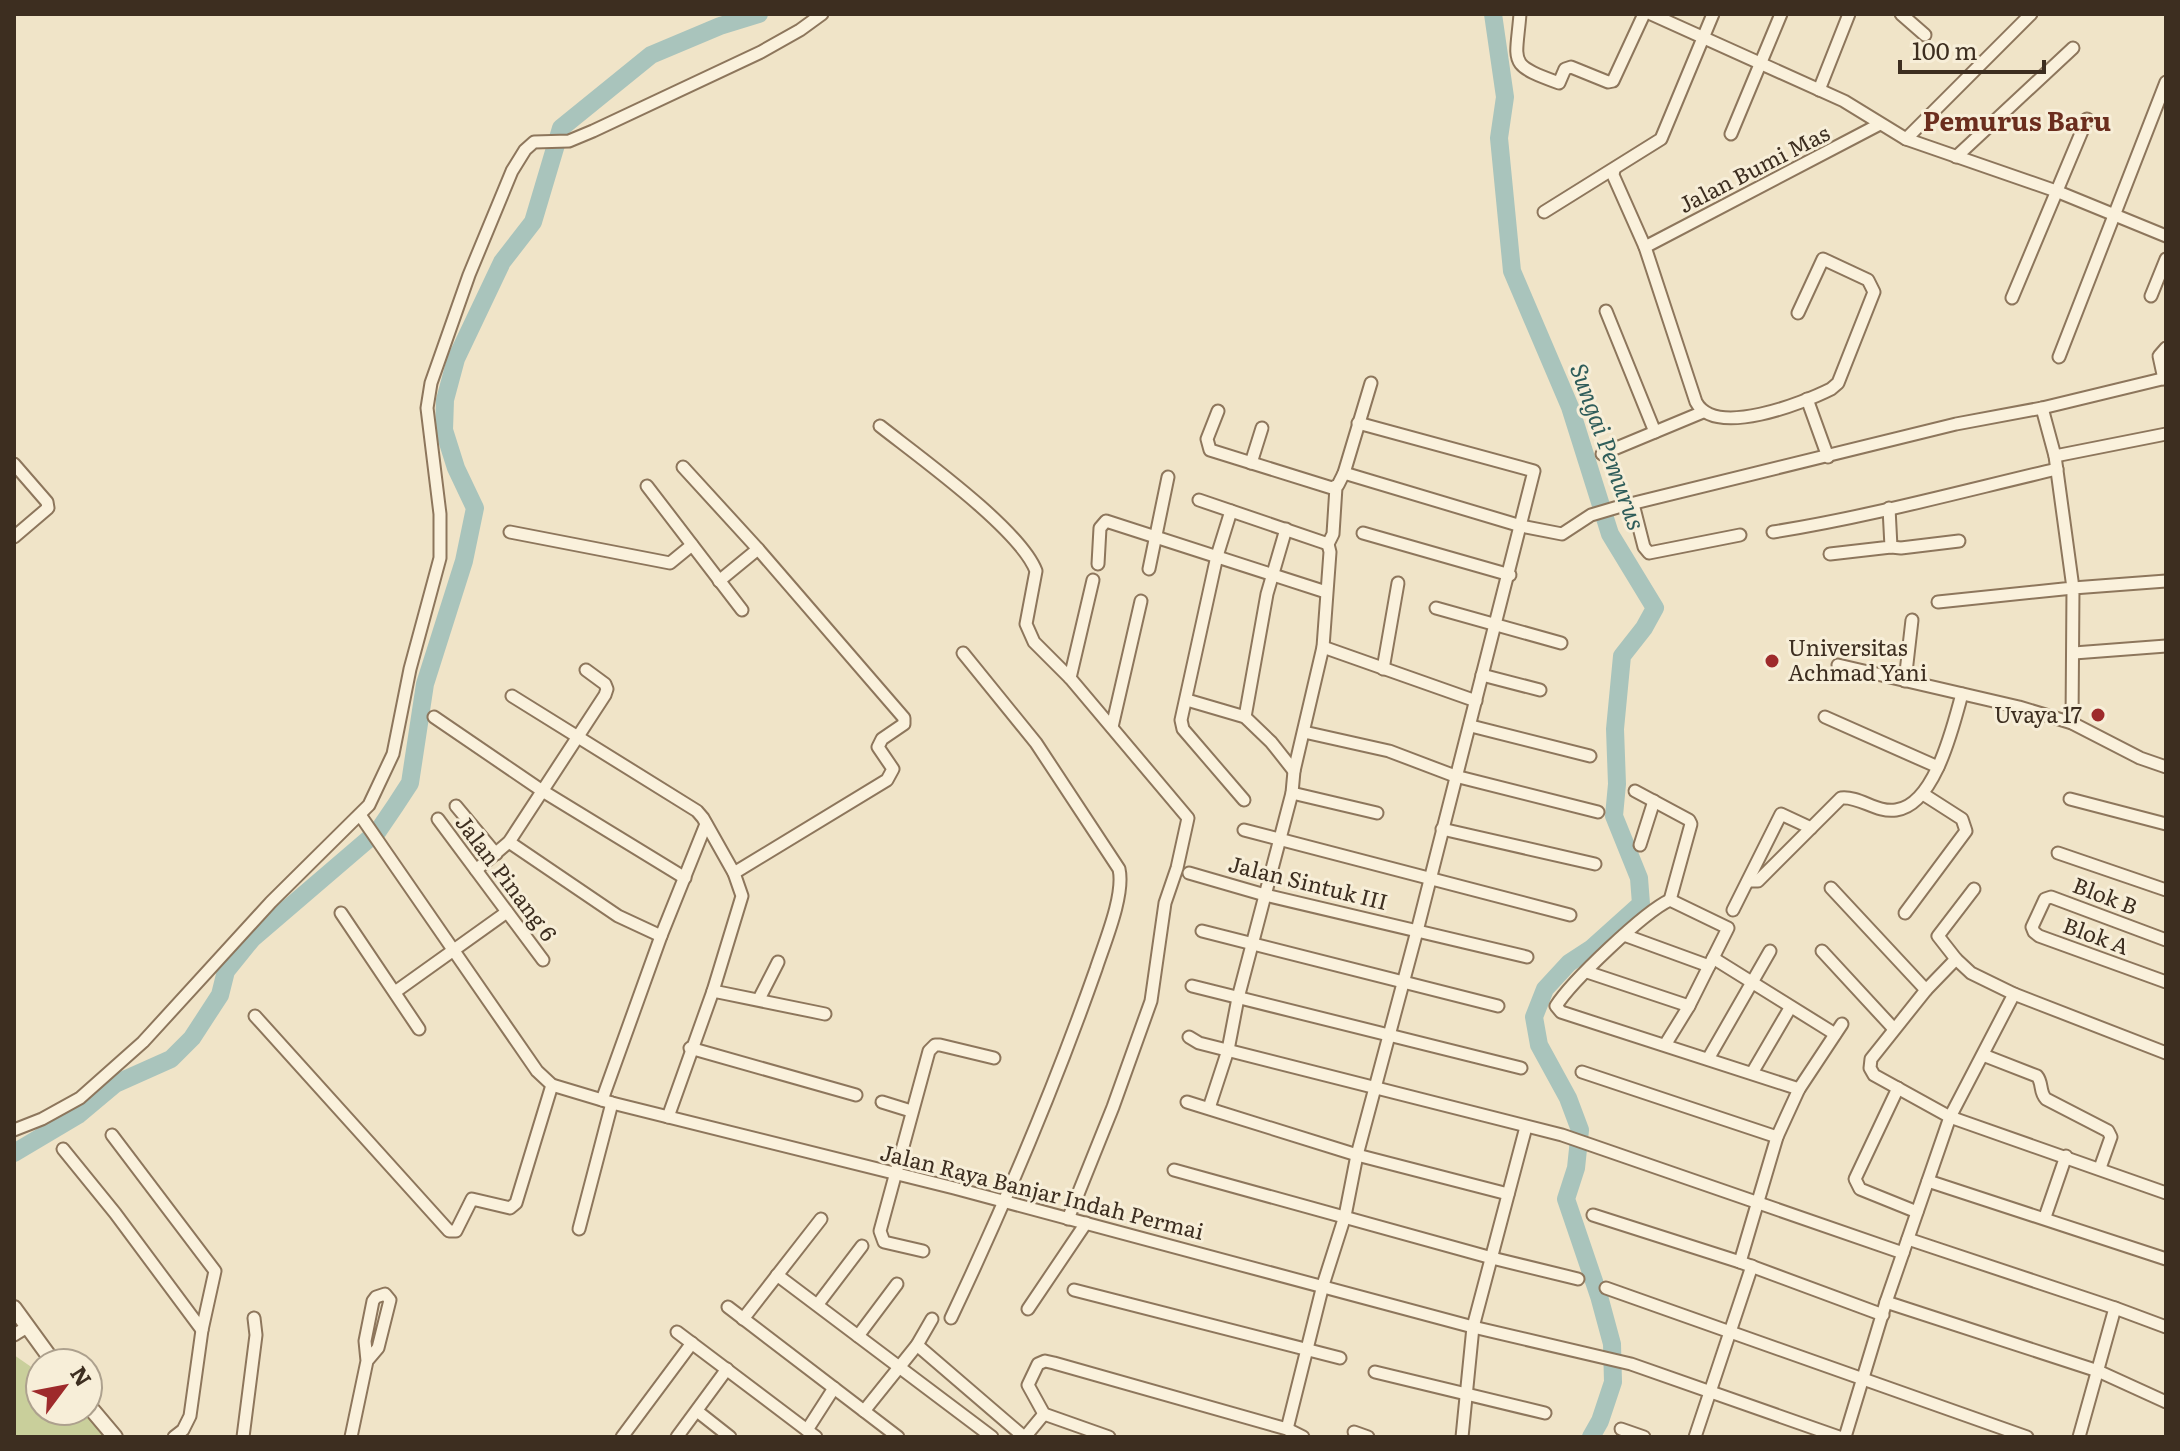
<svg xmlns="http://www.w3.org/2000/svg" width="2180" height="1451" font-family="Literata,serif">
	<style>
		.green { fill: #c9cf9b }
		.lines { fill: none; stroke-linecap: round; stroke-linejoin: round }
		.river { stroke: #a9c4bc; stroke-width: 18 }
		.minor-casing { stroke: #8d765c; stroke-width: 15 }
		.tertiary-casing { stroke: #8d765c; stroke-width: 18 }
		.minor { stroke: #faf1dc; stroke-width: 11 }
		.tertiary { stroke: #faf1dc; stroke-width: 14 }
		.poi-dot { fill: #9e2a2b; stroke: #f7eed8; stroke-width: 3 }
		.labels { text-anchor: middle; stroke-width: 6; stroke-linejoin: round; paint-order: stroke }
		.street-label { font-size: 22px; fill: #3d2e20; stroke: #f7eed8 }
		.poi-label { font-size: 22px; fill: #3d2e20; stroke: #f7eed8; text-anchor: start }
		.water-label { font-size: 24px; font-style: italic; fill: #2f5d5a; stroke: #f7eed8 }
		.quarter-label { font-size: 26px; font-weight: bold; fill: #6b2e1e; stroke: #f7eed8 }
	</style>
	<rect width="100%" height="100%" fill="#f0e4c8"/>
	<polygon class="green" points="14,1355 40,1373 40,1411 87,1411 109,1437 14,1437"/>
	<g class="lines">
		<g class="river">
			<polyline points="1493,14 1505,97 1499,138 1512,271 1570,407 1610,534 1655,608 1644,628 1622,656 1615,729 1617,784 1614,816 1639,878 1641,904 1592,948 1569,963 1545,989 1534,1017 1539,1045 1568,1098 1580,1130 1576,1168 1566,1199 1599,1296 1612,1344 1613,1382 1600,1421 1591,1437"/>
			<polyline points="14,1153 78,1115 115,1084 171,1059 192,1038 220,995 226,971 252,939 378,831 395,806 410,783 425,684 464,561 475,508 456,468 444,430 445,400 456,359 502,262 533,222 561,128 651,55 720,26 759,14"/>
		</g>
		<g class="minor-casing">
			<g id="minor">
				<path d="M1520 14C1516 64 1507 64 1559 83L1565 69 1571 67 1608 82 1613 81 1644 14"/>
				<polyline points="1651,14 1844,101 1906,139 2056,191 2166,236"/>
				<polyline points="1901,14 1925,35"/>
				<polyline points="1819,90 1849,14"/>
				<polyline points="1731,134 1781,14"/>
				<polyline points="1906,139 2031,14"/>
				<polyline points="1956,157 2073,48"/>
				<path d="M1614 170 1613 175 1645 247 1696 402C1715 438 1803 403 1831 389L1838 383 1874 292 1868 280 1823 259 1798 313"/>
				<polyline points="1544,212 1661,139 1713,14"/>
				<polyline points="1645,247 1880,124"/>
				<polyline points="2151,296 2166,259"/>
				<polyline points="2012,298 2087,119"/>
				<polyline points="1606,311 1655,432"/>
				<polyline points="2059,357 2166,82"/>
				<polyline points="2164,379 2159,356 2166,348"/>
				<polyline points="1807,399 1828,457"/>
				<polyline points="1218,411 1207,439 1210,450 1332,488 1338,485 1344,473 1371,383"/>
				<path d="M880 426C918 456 1020 529 1036 571L1026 624 1034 642 1070 678 1188 818 1177 868 1165 903 1151 1001 1113 1107 1068 1219"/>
				<polyline points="1602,454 1703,412"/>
				<polyline points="2055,456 2166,434"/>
				<polyline points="1251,463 1262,428"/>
				<polyline points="14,464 47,502 48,508 14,537"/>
				<polyline points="683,467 758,549 904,718 904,724 882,739 878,747 893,769 887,780 734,873"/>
				<polyline points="1344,473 1521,526 1562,534 1591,515 1618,507 1956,424 2042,408 2166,378"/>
				<polyline points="647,486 742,610"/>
				<polyline points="1199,500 1328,544"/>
				<polyline points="1633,504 1644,547 1649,553 1740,535"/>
				<polyline points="1231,511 1217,556 1181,720 1183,729 1244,800"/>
				<polyline points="510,532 670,563 692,545"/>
				<path d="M1773 532C1868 517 1963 491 2057 469"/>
				<polyline points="1363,533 1510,575"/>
				<polyline points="1891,547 1901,548 1959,541"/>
				<polyline points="1830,554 1891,547 1889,508"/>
				<polyline points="1098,564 1100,528 1106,521 1326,592"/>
				<polyline points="1149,569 1168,477"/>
				<polyline points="719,581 758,549"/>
				<polyline points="1938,602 2073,588 2055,456 2042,408"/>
				<polyline points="1436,608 1561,643"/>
				<polyline points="1323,647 1476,701"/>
				<polyline points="2074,653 2166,646"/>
				<polyline points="1838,665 2019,707 2072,723 2140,758 2166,767"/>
				<polyline points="1383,669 1398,583"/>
				<polyline points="1482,675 1540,690"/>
				<polyline points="1070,678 1093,580"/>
				<polyline points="1905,681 1912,620"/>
				<polyline points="512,696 697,811 703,818 734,873 742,896 713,991"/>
				<polyline points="1187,700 1245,717 1271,742 1294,771"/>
				<polyline points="434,717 541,790 685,878"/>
				<polyline points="1245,717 1267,594 1286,529"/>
				<polyline points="1825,717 1938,767"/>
				<polyline points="2072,723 2073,588 2166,581"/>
				<polyline points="1471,726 1590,756"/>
				<polyline points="1112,727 1141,601"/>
				<polyline points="1304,732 1389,751 1455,776 1598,812"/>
				<polyline points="1635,791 1689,820 1691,824 1670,900"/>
				<polyline points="1292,793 1377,813"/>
				<polyline points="2070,799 2166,824"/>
				<polyline points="456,806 496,854"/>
				<polyline points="360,815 537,1071 552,1085 612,1103 954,1188 1473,1327 1631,1364 1839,1437"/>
				<polyline points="438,819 543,960"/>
				<polyline points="1442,829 1595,864"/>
				<polyline points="1244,830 1570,915"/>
				<polyline points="509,842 618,916 661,936"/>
				<polyline points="1640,845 1654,801"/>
				<polyline points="2058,853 2166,890"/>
				<polyline points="476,870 509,842 605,695 607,689 605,684 586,670"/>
				<polyline points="1189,873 1265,895 1527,957"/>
				<path d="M1748 881H1758L1841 798C1860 796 1876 813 1896 810 1935 805 1953 726 1962 694"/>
				<polyline points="1831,888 1926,990 1871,1059 1870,1068 1874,1075 1950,1117 2166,1193"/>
				<polyline points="1733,910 1781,814 1811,828"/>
				<polyline points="341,913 419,1029"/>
				<polyline points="1905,913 1966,831 1962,819 1923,794"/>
				<polyline points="1202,931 1498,1006"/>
				<polyline points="1624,935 1709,966"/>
				<polyline points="2166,940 2051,897 2045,899 2032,927 2034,932 2039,936 2166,982"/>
				<polyline points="1822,951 1894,1029"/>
				<polyline points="1713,958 1835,1034"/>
				<polyline points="1956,959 1938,936 1974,889"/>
				<polyline points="1587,972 1689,1006"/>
				<polyline points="1192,986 1521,1068"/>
				<polyline points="1926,990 1956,959 1971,973 2014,994 2166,1053"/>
				<polyline points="395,992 507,912"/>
				<polyline points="759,999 778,962"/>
				<polyline points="255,1016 449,1231 456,1231 472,1199 510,1208 516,1203 552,1085"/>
				<polyline points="1189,1037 1199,1043 1562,1135 1903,1253"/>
				<path d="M1665 1045 1689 1006 1728 928 1670 900C1644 912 1571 982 1556 1006L1561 1012 1799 1089"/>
				<polyline points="690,1048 856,1095"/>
				<path d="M1983 1055 2037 1076C2043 1083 2039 1092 2046 1099L2108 1131 2111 1137 2100 1168"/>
				<polyline points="1708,1059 1770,951"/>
				<polyline points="1582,1072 1777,1137"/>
				<polyline points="1752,1073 1790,1008"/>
				<polyline points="1898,1088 1855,1179 1860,1189 1917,1212"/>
				<polyline points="602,1100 661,936 706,824"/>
				<polyline points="882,1102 911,1111"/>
				<polyline points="1187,1102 1357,1155 1508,1194"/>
				<polyline points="1209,1108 1228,1050 1238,998 1292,793 1294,771 1323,647 1330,552 1328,544 1333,534 1336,487"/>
				<polyline points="668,1117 713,991 825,1014"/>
				<polyline points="14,1130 42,1119 80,1098 143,1042 271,902 369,805 393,754 410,669 440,558 440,514 427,408 431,383 469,275 512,171 525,150 534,142 569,141 593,131 761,52 800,30 822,14"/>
				<polyline points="112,1135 215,1271 202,1330 190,1416 183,1430 174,1437"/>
				<polyline points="63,1149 115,1213 202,1330"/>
				<polyline points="1174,1170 1492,1258 1578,1279"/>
				<polyline points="1928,1181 2166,1259"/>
				<polyline points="1593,1215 1740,1262 1883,1315"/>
				<polyline points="2045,1217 2066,1156"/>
				<polyline points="579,1229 612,1103"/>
				<polyline points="1908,1239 2115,1308 2166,1327"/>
				<polyline points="923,1251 884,1242 880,1231 929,1051 935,1045 940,1045 994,1058"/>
				<polyline points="1740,1262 1777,1137 1799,1089 1842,1024"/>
				<polyline points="777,1275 992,1437"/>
				<polyline points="1606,1288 2027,1437"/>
				<polyline points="1074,1290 1340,1358"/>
				<polyline points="1886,1302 2098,1371 2166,1402"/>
				<polyline points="818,1304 862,1246"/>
				<polyline points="728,1307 898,1437"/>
				<polyline points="1028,1309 1086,1223"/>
				<path d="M951 1318C1005 1204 1054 1088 1096 969 1104 944 1125 895 1119 869L1036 743 963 653"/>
				<polyline points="743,1319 821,1219"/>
				<polyline points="677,1332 816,1437"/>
				<polyline points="14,1335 27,1327"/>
				<polyline points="858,1336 897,1284"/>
				<polyline points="917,1345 1024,1437"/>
				<polyline points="1375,1372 1545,1413"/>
				<polyline points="697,1411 730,1437"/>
				<polyline points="864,1411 917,1345 932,1319"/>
				<polyline points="1287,1429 1323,1285 1345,1216 1357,1155 1417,931 1534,471 1358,423"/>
				<polyline points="1621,1429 1644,1437"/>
				<polyline points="807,1430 834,1388"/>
				<polyline points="1354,1432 1368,1437"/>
				<polyline points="243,1437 256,1335 254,1318"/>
				<polyline points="351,1437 367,1361 365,1341 373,1301 376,1297 385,1294 390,1300 378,1348 367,1361"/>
				<polyline points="622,1437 692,1343"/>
				<polyline points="677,1437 727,1369"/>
				<polyline points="1025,1437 1044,1414"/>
				<polyline points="1109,1437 1044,1414 1028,1385 1038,1364 1045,1361 1054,1363 1287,1429 1303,1437"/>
				<polyline points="1462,1437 1473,1327 1526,1127"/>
				<polyline points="1695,1437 1752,1266"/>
				<polyline points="1845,1437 1886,1302 1950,1117 2014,994"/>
				<polyline points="2079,1437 2115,1308"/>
			</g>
		</g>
		<g class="tertiary-casing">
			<g id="tertiary">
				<polyline points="14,1308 54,1363"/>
				<polyline points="88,1405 115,1437"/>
			</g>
		</g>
		<use href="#minor" class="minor"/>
		<use href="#tertiary" class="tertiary"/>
	</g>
	<g class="poi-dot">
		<circle cx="1772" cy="661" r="8"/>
		<circle cx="2098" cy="715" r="8"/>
	</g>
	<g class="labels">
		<g class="street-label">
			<text transform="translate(1754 169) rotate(-27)" y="8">Jalan Bumi Mas</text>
			<text transform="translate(506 878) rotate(53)" y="8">Jalan Pinang 6</text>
			<text transform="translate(1308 883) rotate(14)" y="8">Jalan Sintuk III</text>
			<text transform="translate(2105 896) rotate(21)" y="8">Blok B</text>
			<text transform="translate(2096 936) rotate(20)" y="8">Blok A</text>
			<text transform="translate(1042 1192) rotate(14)" y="8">Jalan Raya Banjar Indah Permai</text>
		</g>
		<g class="poi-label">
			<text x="1788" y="656">Universitas<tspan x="1788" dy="25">Achmad Yani</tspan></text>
			<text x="2082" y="723" text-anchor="end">Uvaya 17</text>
		</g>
		<g class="water-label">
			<text transform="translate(1607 447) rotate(70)" y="8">Sungai Pemurus</text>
		</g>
		<g class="quarter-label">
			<text x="2017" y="131">Pemurus Baru</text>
		</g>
	</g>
	<rect width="2180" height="1451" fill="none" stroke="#3d2e20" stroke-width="32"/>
	<g transform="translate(64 1387) rotate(58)"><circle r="38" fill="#f7eed8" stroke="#ada18e" stroke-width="2"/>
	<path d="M0-6L14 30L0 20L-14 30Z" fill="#9e2a2b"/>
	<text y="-12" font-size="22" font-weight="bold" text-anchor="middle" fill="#3d2e20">N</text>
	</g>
	<path d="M1900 60v12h144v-12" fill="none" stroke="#3d2e20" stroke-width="4"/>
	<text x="1912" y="60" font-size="24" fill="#3d2e20" stroke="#f7eed8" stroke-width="6" paint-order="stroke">100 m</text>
</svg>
